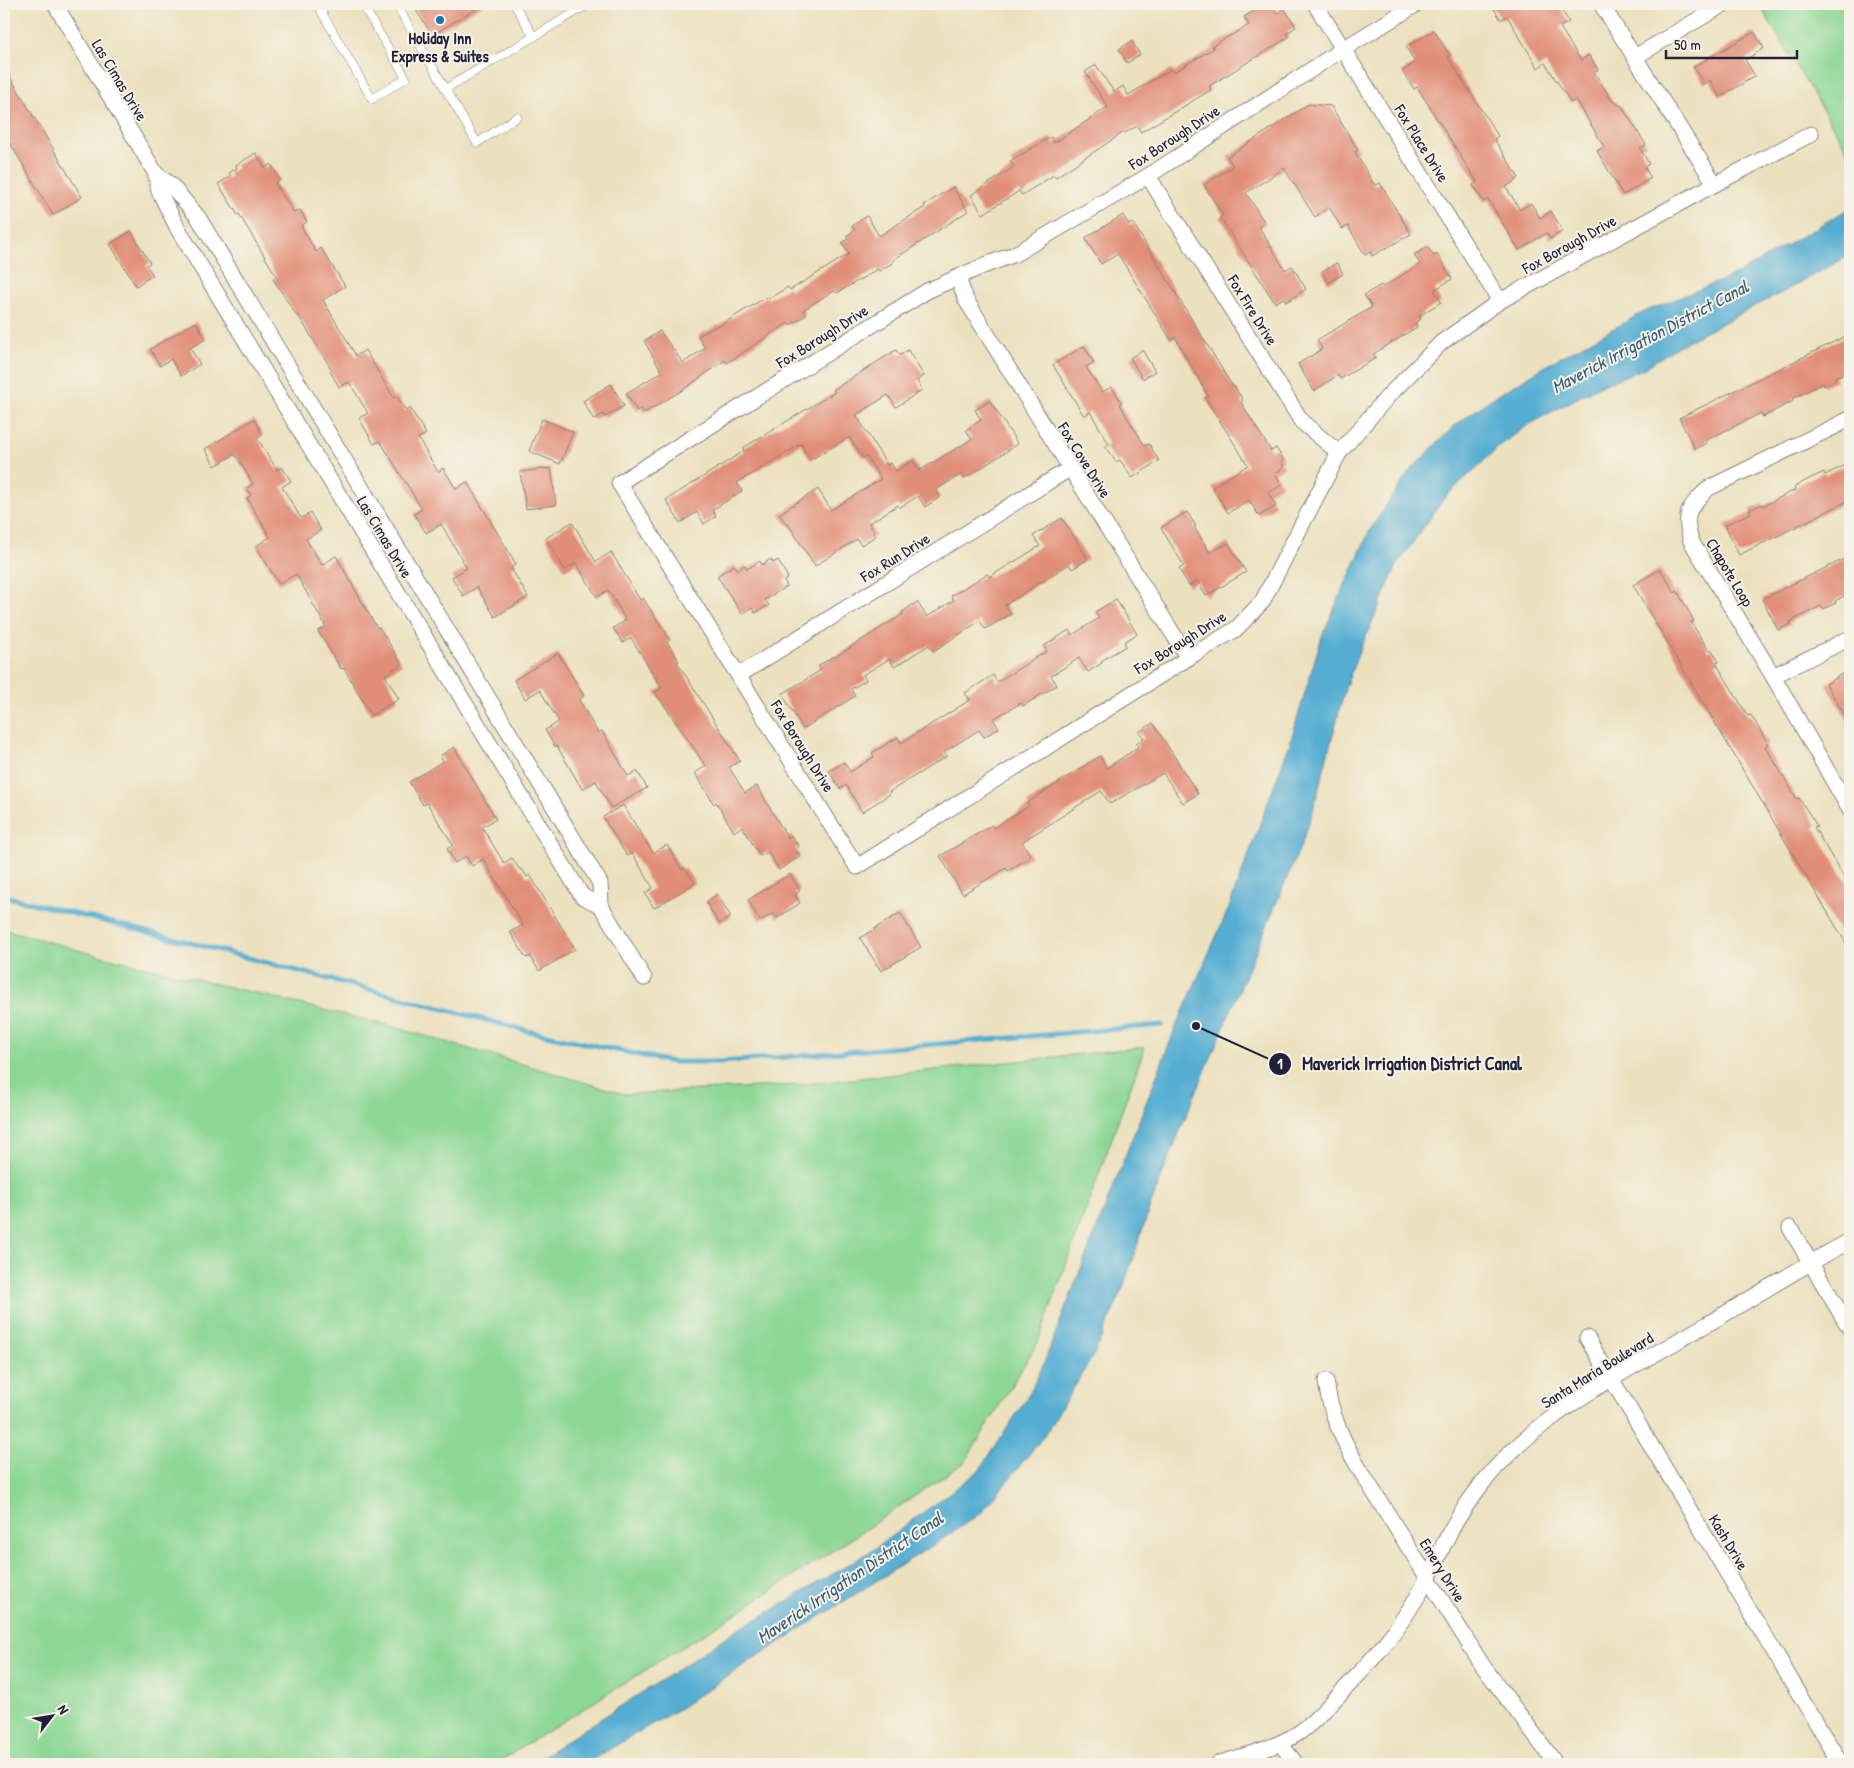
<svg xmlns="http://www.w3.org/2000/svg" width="1854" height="1768" font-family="'Patrick Hand',sans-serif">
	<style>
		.green { fill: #8cd794; stroke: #577c68 }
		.water { fill: #55add2; stroke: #3c6886 }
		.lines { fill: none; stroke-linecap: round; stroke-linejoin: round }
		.stream { stroke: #55add2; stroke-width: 5 }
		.building { fill: #e18e78 }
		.service-casing { stroke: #87827d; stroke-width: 9 }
		.minor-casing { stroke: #87827d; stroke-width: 17 }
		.service { stroke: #fff; stroke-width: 8 }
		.minor { stroke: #fff; stroke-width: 15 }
		.poi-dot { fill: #1f6fb2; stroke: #f7f3e8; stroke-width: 2 }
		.labels { text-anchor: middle; stroke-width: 4; stroke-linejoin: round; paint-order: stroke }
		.poi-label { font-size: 16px; font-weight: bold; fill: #22223b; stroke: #f7f3e8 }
		.street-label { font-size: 16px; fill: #22223b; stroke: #f7f3e8 }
		.water-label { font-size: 18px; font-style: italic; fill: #365a77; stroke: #f7f3e8 }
		.leader { fill: none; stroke: #22223b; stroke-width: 2 }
		.callout-dot { fill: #22223b; stroke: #f7f3e8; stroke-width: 2 }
		.mark-label { font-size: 15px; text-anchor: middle; font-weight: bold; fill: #fff }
		.callout-label { font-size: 18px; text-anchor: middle; font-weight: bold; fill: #22223b; stroke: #f7f3e8; stroke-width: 4; stroke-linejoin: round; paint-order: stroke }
	</style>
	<rect width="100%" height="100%" fill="#f7f3e8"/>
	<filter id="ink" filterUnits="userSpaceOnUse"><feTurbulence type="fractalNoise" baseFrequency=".02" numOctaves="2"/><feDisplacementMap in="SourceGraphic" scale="10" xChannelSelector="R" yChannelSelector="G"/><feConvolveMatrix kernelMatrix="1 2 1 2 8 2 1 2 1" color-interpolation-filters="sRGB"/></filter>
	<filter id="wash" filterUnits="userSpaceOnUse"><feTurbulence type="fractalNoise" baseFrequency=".0096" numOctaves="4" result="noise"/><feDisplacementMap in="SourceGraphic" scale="20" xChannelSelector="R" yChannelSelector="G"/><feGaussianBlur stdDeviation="1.12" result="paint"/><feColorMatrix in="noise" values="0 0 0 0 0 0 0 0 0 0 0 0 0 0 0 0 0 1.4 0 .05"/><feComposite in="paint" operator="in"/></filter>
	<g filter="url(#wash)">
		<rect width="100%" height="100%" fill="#ece1bf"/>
		<g class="green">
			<polygon points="1759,4 1850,4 1850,156 1848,152"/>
			<polygon points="4,929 85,952 394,1027 625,1094 796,1085 1145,1047 1038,1342 965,1462 860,1533 724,1621 495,1764 4,1764"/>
		</g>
		<polygon class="water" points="1850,208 1850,255 1783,292 1678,346 1643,369 1599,386 1528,425 1501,445 1445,497 1397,565 1356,659 1345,689 1312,814 1301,845 1181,1128 1152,1201 1123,1288 1094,1354 1044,1436 982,1512 952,1533 750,1661 677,1710 652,1724 585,1764 530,1764 660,1681 742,1626 761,1617 873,1550 979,1471 1027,1398 1042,1368 1175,1029 1228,910 1290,743 1322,636 1370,530 1409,472 1453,427 1488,401 1559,358 1644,312 1737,274"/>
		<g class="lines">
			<polyline class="stream" points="4,896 199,945 528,1031 672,1062 723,1062 1162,1025"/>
		</g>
		<g id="blocks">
			<g class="building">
				<polygon points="412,4 484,4 432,35"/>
				<polygon points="1266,4 1271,4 1277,13 1284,8 1296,27 1287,33 1289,37 1209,86 1211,90 1141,132 1137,126 1125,133 1124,132 1056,177 1054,175 1022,195 1019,191 983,214 971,195 1014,167 1010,161 1051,137 1054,143 1108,107 1085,72 1096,65 1114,92 1123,86 1128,95 1172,69 1174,72 1214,48 1212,46 1249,25 1244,17"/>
				<polygon points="1491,4 1558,4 1569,22 1560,27 1576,53 1581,60 1589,55 1598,70 1594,72 1613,102 1615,101 1619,106 1621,105 1646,145 1640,148 1649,164 1644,167 1651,178 1623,195 1597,151 1604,147 1576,99 1571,103 1545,63 1538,68 1507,16 1501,20"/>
				<polygon points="1434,30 1450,56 1448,57 1498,136 1494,139 1519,178 1506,187 1520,210 1531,203 1540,218 1551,211 1563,231 1550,239 1547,233 1519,250 1488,199 1484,202 1473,185 1477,182 1417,87 1414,89 1402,71 1415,63 1406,47"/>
				<polygon points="1754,32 1764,48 1745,60 1755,76 1720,97 1710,80 1704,84 1693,67"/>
				<polygon points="1132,41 1140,55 1127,63 1119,49"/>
				<polygon points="4,67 82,197 53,215 4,133"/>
				<polygon points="1309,104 1331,106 1358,150 1355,152 1373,183 1376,185 1380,183 1411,234 1372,256 1370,252 1365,255 1348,226 1342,229 1329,207 1315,217 1284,168 1283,169 1246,193 1265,223 1259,227 1285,270 1292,266 1306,289 1286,302 1284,298 1275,303 1220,217 1223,215 1204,185 1233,166 1227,157"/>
				<polygon points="256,153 265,168 271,164 280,180 275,183 294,213 300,210 307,222 301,226 316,252 321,248 345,286 323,300 356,356 365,350 394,398 397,396 406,411 410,408 426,434 418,438 438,472 443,468 456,489 467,482 516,564 511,568 528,597 495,617 477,587 463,596 452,577 467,568 441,524 426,533 414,514 422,509 380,441 374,444 359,418 368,413 349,382 339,387 330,371 332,370 298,315 297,316 273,279 277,277 239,214 238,215 218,184 231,176 229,173 237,168 236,165"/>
				<polygon points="953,187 968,211 893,260 894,262 879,271 878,269 837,293 835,291 830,293 803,310 806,315 790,325 788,323 727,363 725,360 678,393 644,413 641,408 637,411 626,393 662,372 644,341 660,331 683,363 705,348 698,336 718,325 719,326 766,297 768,299 788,287 790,290 849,254 842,243 848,239 846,236 855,230 852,226 867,216 879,236 925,207 924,205"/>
				<polygon points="1123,215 1129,225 1133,223 1233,387 1234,386 1243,400 1241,402 1246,411 1271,451 1276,448 1284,460 1281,462 1284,467 1275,473 1282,485 1268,493 1276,506 1259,516 1249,500 1228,513 1212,487 1248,465 1205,398 1208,396 1175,337 1171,340 1118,254 1101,264 1085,238"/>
				<polygon points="131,231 150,263 146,265 153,275 136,286 110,244"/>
				<polygon points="1428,247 1434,256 1437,254 1452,279 1434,290 1441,302 1419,316 1421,319 1415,323 1417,327 1373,354 1376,358 1340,379 1338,375 1314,391 1298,364 1322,349 1317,340 1372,307 1364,295 1381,285 1383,287 1420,264 1414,255"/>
				<polygon points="1337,263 1343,274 1328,283 1322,271"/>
				<polygon points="196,322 206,339 190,348 200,364 181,376 171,359 160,366 150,349"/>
				<polygon points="1850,334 1850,370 1835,377 1836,380 1824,386 1823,383 1792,399 1793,401 1763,417 1761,413 1735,426 1706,440 1707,443 1695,449 1679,418"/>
				<polygon points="1084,346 1094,363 1086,367 1102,392 1112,387 1122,403 1120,404 1127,417 1145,446 1149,444 1159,461 1132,478 1120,460 1116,462 1105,447 1109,444 1090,412 1084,416 1053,365"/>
				<polygon points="896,350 900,355 908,350 924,376 917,381 922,390 896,407 888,395 856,415 887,465 891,463 896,471 913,460 919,471 972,439 966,430 981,420 975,410 990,401 1018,444 972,474 964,478 962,474 936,490 940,497 925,507 918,496 899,508 898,505 869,523 876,536 861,545 857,539 815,566 788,524 787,525 779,514 818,489 831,510 881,479 866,456 863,458 849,437 810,460 801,444 737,483 742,491 712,510 716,516 704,524 697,512 680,523 666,500 744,451 743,448 835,392 833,390"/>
				<polygon points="1142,350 1155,371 1143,379 1130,358"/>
				<polygon points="611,384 624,406 605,417 603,414 594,420 583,401"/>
				<polygon points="254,419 263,435 257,438 277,470 282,467 291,481 282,487 301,518 310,513 321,530 306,539 322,565 336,556 377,628 379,627 402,664 385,675 399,699 371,715 344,668 341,669 318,631 326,627 296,574 279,584 256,546 270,537 247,498 251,495 247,488 253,484 235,454 215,466 205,449"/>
				<polygon points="542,419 573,432 560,464 529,451"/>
				<polygon points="1850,463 1850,500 1739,555 1725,525 1751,513 1749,510 1762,504 1763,506 1795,490 1794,487 1809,479 1824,472 1825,475"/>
				<polygon points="551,468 556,505 526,509 520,472"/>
				<polygon points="1187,512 1196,526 1194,527 1210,553 1228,543 1246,572 1206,596 1197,581 1189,586 1179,569 1184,566 1161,528"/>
				<polygon points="1062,518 1088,559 1072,569 1069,564 1005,605 1011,614 985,629 980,621 933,651 929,645 894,667 889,659 863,675 866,680 851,689 855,696 803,729 782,694 821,670 818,666 834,656 835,657 903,614 902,612 917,602 927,617 954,600 951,596 987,574 989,577 1040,546 1033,536"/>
				<polygon points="572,522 596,562 611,552 640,600 643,598 670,640 667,642 679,661 677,662 740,761 729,767 745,793 757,786 788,838 791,835 799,847 795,849 800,856 779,870 768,852 760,856 742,826 734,832 716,802 714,804 695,773 706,766 655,692 662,688 631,638 623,643 613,628 626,620 608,590 597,597 576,563 565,570 546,538"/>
				<polygon points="1850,556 1850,593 1835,601 1836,603 1823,609 1821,606 1790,622 1791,624 1778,630 1762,599"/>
				<polygon points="771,559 773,563 778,560 788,578 784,581 787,586 765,600 769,605 755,613 752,608 742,614 717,576 734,565 738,570 745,565 747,569 760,561 762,565"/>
				<polygon points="1660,569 1675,593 1677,591 1684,603 1694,621 1691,622 1709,651 1712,650 1719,662 1716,663 1748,716 1751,715 1768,744 1765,746 1797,799 1799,798 1817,826 1814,827 1850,888 1850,950 1633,585"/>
				<polygon points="1116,599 1137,634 1124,642 1126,646 1101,661 1102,663 1088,672 1079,658 1051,676 1057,685 1023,706 1021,703 993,719 999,728 984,737 979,730 944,752 947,756 889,792 890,794 862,812 846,785 840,789 829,771 844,762 850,772 874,757 872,753 898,737 901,743 970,700 965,693 993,675 997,682 1047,651 1044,646 1069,630 1072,635 1099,618 1095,612"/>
				<polygon points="558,653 584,696 579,700 598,733 602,731 628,776 637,771 647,788 611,808 596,781 582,789 557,746 555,747 545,730 559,722 540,690 525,699 514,680"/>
				<polygon points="1850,669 1850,724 1826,684"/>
				<polygon points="1153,723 1198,794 1183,803 1163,773 1110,804 1101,791 1022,842 1031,856 1008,871 1006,868 963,894 940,856 992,825 993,828 1029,806 1027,803 1100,756 1107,768 1138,747 1136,744 1144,738 1139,732"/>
				<polygon points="454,747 496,819 482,827 504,863 512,858 520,870 522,869 527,877 530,875 575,949 539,971 530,956 526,958 510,932 523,925 483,859 472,866 466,856 455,863 447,849 453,845 427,803 423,805 409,782 443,761 440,756"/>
				<polygon points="623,805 653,853 667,845 682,870 685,868 695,883 654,908 645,893 653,888 632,853 627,856 603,817"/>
				<polygon points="790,874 800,891 795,894 800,903 777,918 773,913 760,921 748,900"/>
				<polygon points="717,894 731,917 719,924 706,902"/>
				<polygon points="900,913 921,947 881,971 860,938"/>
			</g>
		</g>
	</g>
	<g filter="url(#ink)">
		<use href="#blocks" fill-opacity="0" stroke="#87827d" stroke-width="1"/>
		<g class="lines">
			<g class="service-casing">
				<g id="service">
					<polyline points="317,4 372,99 406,78 362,4"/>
					<polyline points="396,4 477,143 517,117"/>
					<polyline points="514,4 534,37"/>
					<polyline points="445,89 589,4"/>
				</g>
			</g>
			<g class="minor-casing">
				<g id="minor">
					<polyline points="55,4 156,174 170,184 198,217 600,883 601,906 644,978"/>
					<polyline points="1315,4 1500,301"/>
					<polyline points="1417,4 1343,49 1148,176 1015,254 983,266 927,291 619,483 857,867 1188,658 1236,629 1262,602 1339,453 1389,395 1442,342 1500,301 1715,184 1811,134"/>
					<polyline points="1601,4 1715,184"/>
					<polyline points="1635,57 1724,4"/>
					<polyline points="156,174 159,191 178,229 532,814 582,896 601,906"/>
					<polyline points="1148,176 1302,422 1339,453"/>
					<polyline points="958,278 966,300 1188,658"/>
					<path d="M1850 419 1709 488C1688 507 1683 514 1691 541L1773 676 1850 810"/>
					<polyline points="739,675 1069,469"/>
					<polyline points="1773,676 1850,638"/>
					<polyline points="1790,1228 1850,1329"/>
					<polyline points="1587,1338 1841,1764"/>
					<path d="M1326 1381C1330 1414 1343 1441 1360 1470L1483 1666 1556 1764"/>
					<polyline points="1280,1743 1296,1764"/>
					<path d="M1218 1764C1244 1755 1273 1749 1297 1734 1311 1725 1323 1712 1334 1700 1372 1662 1401 1627 1427 1580 1437 1561 1444 1541 1455 1523 1470 1498 1489 1473 1510 1453 1566 1399 1637 1365 1704 1326 1753 1298 1800 1267 1850 1241"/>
				</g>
			</g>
			<use href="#service" class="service"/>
			<use href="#minor" class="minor"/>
		</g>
	</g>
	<circle class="poi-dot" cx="440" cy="20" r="5"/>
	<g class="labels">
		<g class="poi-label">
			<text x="440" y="44">Holiday Inn<tspan x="440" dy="18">Express &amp; Suites</tspan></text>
		</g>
		<g class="street-label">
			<text transform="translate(120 80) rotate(59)" y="6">Las Cimas Drive</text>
			<text transform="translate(1174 137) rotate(-33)" y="6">Fox Borough Drive</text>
			<text transform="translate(1422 143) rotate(58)" y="6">Fox Place Drive</text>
			<text transform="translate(1569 244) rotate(-29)" y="6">Fox Borough Drive</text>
			<text transform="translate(1253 310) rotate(58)" y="6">Fox Fire Drive</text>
			<text transform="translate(822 336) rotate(-32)" y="6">Fox Borough Drive</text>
			<text transform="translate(1085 460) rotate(58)" y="6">Fox Cove Drive</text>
			<text transform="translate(385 537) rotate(59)" y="6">Las Cimas Drive</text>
			<text transform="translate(895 557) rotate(-32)" y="6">Fox Run Drive</text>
			<text transform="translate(1730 572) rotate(59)" y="6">Chapote Loop</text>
			<text transform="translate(1180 642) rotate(-32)" y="6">Fox Borough Drive</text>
			<text transform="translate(803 746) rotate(58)" y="6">Fox Borough Drive</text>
			<text transform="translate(1597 1370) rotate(-32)" y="6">Santa Maria Boulevard</text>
			<text transform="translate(1729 1542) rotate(59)" y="6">Kash Drive</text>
			<text transform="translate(1443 1570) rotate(58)" y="6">Emery Drive</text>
		</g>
		<g class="water-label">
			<text transform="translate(1650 337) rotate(-28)" y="6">Maverick Irrigation District Canal</text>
			<text transform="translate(850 1578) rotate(-34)" y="6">Maverick Irrigation District Canal</text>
		</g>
	</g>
	<path class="leader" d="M1196 1026L1280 1064"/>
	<g class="callout-dot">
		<circle cx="1196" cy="1026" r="5"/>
		<circle cx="1280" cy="1064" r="12"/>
	</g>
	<g class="mark-label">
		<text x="1280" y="1069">1</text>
	</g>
	<g class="callout-label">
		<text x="1412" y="1070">Maverick Irrigation District Canal</text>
	</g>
	<rect width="1854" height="1768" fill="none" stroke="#f7f3e8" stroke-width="20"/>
	<g transform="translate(52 1716) rotate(59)" stroke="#f7f3e8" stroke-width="4" paint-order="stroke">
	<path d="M0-4L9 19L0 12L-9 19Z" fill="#22223b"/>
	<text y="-8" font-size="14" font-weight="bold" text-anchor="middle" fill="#22223b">N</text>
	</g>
	<path d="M1666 50v8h131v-8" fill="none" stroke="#22223b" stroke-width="2.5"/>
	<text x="1674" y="50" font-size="15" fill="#22223b" stroke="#f7f3e8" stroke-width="4" paint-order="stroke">50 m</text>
</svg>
